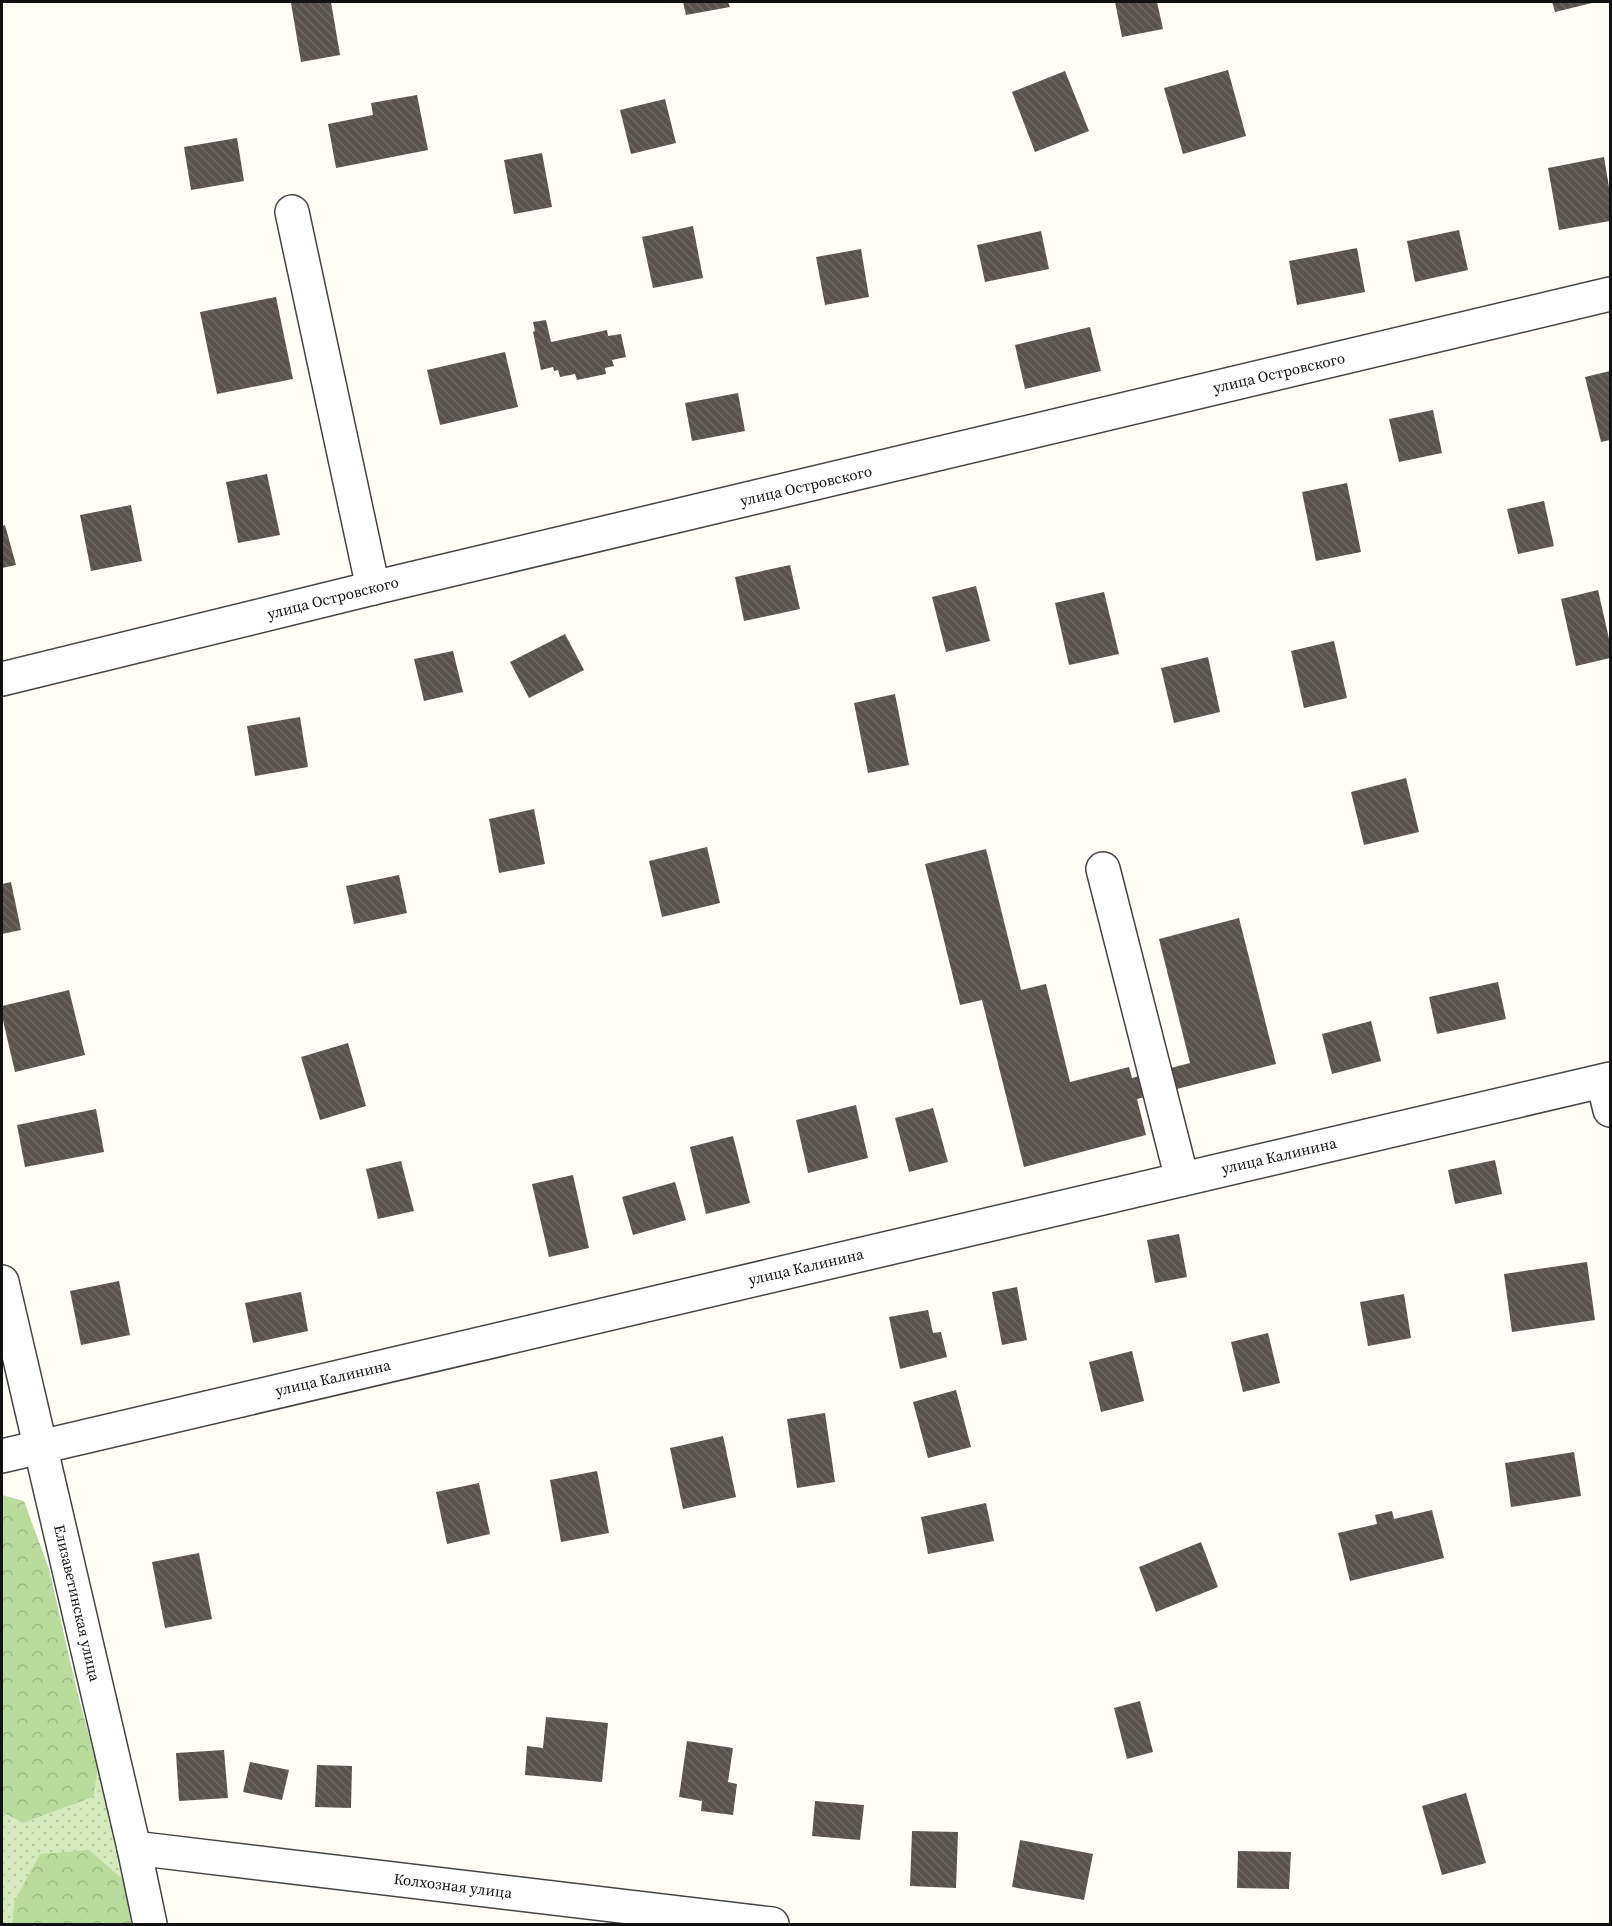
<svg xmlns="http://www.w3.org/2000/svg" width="1612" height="1926" font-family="'Source Serif 4',serif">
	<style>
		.grass { fill: url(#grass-dots) }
		.forest { fill: url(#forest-crowns) }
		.building { fill: url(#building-back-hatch) }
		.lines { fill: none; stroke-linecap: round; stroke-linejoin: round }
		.minor-casing { stroke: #444; stroke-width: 36 }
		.minor { stroke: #fff; stroke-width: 33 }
		.labels { text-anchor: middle; stroke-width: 6; stroke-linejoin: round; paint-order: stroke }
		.street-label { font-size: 15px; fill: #111; stroke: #fff }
	</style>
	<defs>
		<pattern id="grass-dots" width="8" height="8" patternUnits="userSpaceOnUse" patternTransform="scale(1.5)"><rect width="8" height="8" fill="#d5ebbd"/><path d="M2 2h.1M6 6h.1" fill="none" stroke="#b6c8a1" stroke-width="1.8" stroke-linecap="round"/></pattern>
		<pattern id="forest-crowns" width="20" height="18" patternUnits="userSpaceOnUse" patternTransform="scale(1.5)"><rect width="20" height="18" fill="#b9dc9c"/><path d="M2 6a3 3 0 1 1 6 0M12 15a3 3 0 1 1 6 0" fill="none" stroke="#9ebc85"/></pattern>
		<pattern id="building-back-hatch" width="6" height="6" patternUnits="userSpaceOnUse" patternTransform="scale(1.5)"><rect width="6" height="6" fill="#5a524d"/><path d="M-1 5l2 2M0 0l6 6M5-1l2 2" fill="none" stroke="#6d6662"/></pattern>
	</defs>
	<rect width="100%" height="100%" fill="#fffdf5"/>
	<polygon class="grass" points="98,1769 125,1881 14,1902 12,1924 2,1924 2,1812 23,1823 92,1797"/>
	<g class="forest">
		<polygon points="2,1495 24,1501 49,1569 77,1691 98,1769 93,1797 23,1823 2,1812"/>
		<polygon points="89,1850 125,1881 131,1924 12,1924 14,1902 40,1854"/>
	</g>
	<g class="building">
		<polygon points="299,2 331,2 340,55 301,62 291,3"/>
		<polygon points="683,2 728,2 730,7 686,15"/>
		<polygon points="1115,2 1157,2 1163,29 1122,37"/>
		<polygon points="1552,2 1596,2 1555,12"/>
		<polygon points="1228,70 1246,136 1183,154 1164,88"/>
		<polygon points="1065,71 1089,131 1035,152 1012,92"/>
		<polygon points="417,95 428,150 336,168 328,124 373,115 371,103"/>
		<polygon points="665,99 676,143 631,154 620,110"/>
		<polygon points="237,138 244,181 191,190 184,147"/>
		<polygon points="542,153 552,207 514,214 504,160"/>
		<polygon points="1604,157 1610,193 1610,221 1559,230 1548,168"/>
		<polygon points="693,226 703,278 653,288 642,237"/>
		<polygon points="1459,230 1468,270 1415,282 1407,241"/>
		<polygon points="1041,231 1049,269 985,282 977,245"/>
		<polygon points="1357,248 1365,292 1297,305 1289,261"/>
		<polygon points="861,249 869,297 825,305 816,257"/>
		<polygon points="276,297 293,379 217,394 200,312"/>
		<polygon points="546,320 551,342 607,330 608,336 621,334 626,357 612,360 614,366 605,368 606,374 577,380 575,374 560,377 558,370 554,371 553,367 541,370 533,332 535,331 533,322"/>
		<polygon points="1090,327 1101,371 1025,389 1015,345"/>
		<polygon points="505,352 518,407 440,425 427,370"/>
		<polygon points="1610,371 1610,440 1601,442 1585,377"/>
		<polygon points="738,393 745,431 692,441 685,403"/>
		<polygon points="1433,410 1442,453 1399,462 1389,419"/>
		<polygon points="267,474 280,535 238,543 226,482"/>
		<polygon points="1347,483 1361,552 1316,561 1302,492"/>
		<polygon points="1544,501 1554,546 1518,554 1507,509"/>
		<polygon points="131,505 142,561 91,571 80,515"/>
		<polygon points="5,525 16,565 2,568 2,526"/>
		<polygon points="790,565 800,609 744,621 735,577"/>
		<polygon points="976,586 990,641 946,652 932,597"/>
		<polygon points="1598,590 1610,643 1610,658 1576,666 1561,599"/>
		<polygon points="1104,592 1119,654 1069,665 1055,603"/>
		<polygon points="565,634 584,670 529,698 510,662"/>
		<polygon points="1334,641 1347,698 1304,708 1291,651"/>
		<polygon points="453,651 463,692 424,701 414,659"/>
		<polygon points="1208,657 1220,712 1174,723 1161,668"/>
		<polygon points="895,694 909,765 868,773 854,703"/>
		<polygon points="300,717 308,767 255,776 247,726"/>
		<polygon points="1406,778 1419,832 1364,845 1351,792"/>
		<polygon points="534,809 545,864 499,873 489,819"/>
		<polygon points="707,847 720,903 662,917 649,861"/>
		<polygon points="986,849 1021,990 1046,984 1070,1082 1129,1067 1132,1078 1190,1063 1159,939 1239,918 1276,1064 1137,1099 1146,1135 1024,1167 982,1000 960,1005 925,864"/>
		<polygon points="399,875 407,913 354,924 346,886"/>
		<polygon points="11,882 21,930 2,934 2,884"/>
		<polygon points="1498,982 1506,1019 1437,1034 1429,997"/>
		<polygon points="69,990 85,1055 15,1072 2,1016 2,1006"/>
		<polygon points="1371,1021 1381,1061 1332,1074 1322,1034"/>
		<polygon points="348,1043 366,1106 320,1120 301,1057"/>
		<polygon points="856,1105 868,1158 808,1173 796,1120"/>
		<polygon points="933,1108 948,1162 909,1172 895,1118"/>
		<polygon points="96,1109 104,1152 25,1167 17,1125"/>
		<polygon points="733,1136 750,1203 706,1214 690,1147"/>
		<polygon points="1495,1160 1502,1194 1455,1204 1448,1170"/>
		<polygon points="401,1161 414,1211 378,1219 366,1169"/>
		<polygon points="573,1175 589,1248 549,1257 532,1184"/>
		<polygon points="675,1182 686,1220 633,1235 622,1197"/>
		<polygon points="1179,1234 1187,1277 1155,1283 1147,1240"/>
		<polygon points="1587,1262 1595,1320 1512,1332 1504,1274"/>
		<polygon points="119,1281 130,1335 81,1345 70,1291"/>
		<polygon points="1017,1287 1027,1340 1002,1345 992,1292"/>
		<polygon points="301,1292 308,1331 253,1343 245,1303"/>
		<polygon points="1404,1294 1411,1338 1368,1346 1360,1302"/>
		<polygon points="928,1310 933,1333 941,1332 947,1357 900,1369 889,1317"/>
		<polygon points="1268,1333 1280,1383 1243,1392 1231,1342"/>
		<polygon points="1132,1351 1144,1401 1101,1412 1089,1362"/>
		<polygon points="956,1390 971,1447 928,1458 913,1402"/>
		<polygon points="825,1413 835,1482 797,1488 787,1419"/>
		<polygon points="723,1436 736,1497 683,1509 670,1448"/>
		<polygon points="1574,1452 1581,1496 1511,1507 1505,1463"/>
		<polygon points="597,1471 609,1533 561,1542 550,1480"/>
		<polygon points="479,1483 490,1534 447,1544 436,1492"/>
		<polygon points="986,1503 994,1541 928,1554 921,1517"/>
		<polygon points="1432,1510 1444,1558 1350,1581 1338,1533 1377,1524 1375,1515 1392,1511 1394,1519"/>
		<polygon points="1201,1542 1218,1587 1156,1612 1139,1567"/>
		<polygon points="199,1553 212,1619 165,1628 152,1562"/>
		<polygon points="1140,1701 1153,1752 1127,1759 1114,1708"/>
		<polygon points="546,1717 608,1723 602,1782 525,1775 527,1746 543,1748"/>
		<polygon points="687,1741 733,1748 728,1782 737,1784 733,1815 701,1811 702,1801 679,1797"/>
		<polygon points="224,1750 228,1798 179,1801 176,1753"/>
		<polygon points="250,1762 289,1770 282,1800 243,1792"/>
		<polygon points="317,1765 352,1766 351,1808 315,1807"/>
		<polygon points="1466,1793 1486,1863 1442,1875 1422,1806"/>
		<polygon points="815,1801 864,1805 860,1840 812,1836"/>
		<polygon points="912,1831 958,1832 956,1888 910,1886"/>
		<polygon points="1020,1840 1093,1854 1084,1900 1012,1887"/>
		<polygon points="1238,1851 1291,1852 1289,1889 1237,1888"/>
	</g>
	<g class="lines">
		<g class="minor-casing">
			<g id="minor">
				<polyline points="292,212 373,588"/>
				<polyline points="2,679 373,588 1610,294"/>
				<polyline points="1103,869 1182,1179"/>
				<polyline points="1603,1081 1610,1110"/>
				<polyline points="2,1282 134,1848 150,1924"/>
				<polyline points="2,1456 1610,1079"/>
				<polyline points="134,1848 772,1924"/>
			</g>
		</g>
		<use href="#minor" class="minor"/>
	</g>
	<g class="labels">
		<g class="street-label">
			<text transform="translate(1279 373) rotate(-13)" y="5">улица Островского</text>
			<text transform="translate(806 486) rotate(-13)" y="5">улица Островского</text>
			<text transform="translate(333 598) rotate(-14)" y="5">улица Островского</text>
			<text transform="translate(1279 1156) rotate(-13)" y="5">улица Калинина</text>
			<text transform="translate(806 1267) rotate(-13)" y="5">улица Калинина</text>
			<text transform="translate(333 1378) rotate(-13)" y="5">улица Калинина</text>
			<text transform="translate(77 1603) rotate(77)" y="5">Елизаветинская улица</text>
			<text transform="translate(453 1886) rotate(7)" y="5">Колхозная улица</text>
		</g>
	</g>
	<rect width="1612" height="1926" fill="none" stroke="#111111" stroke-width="6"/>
</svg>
